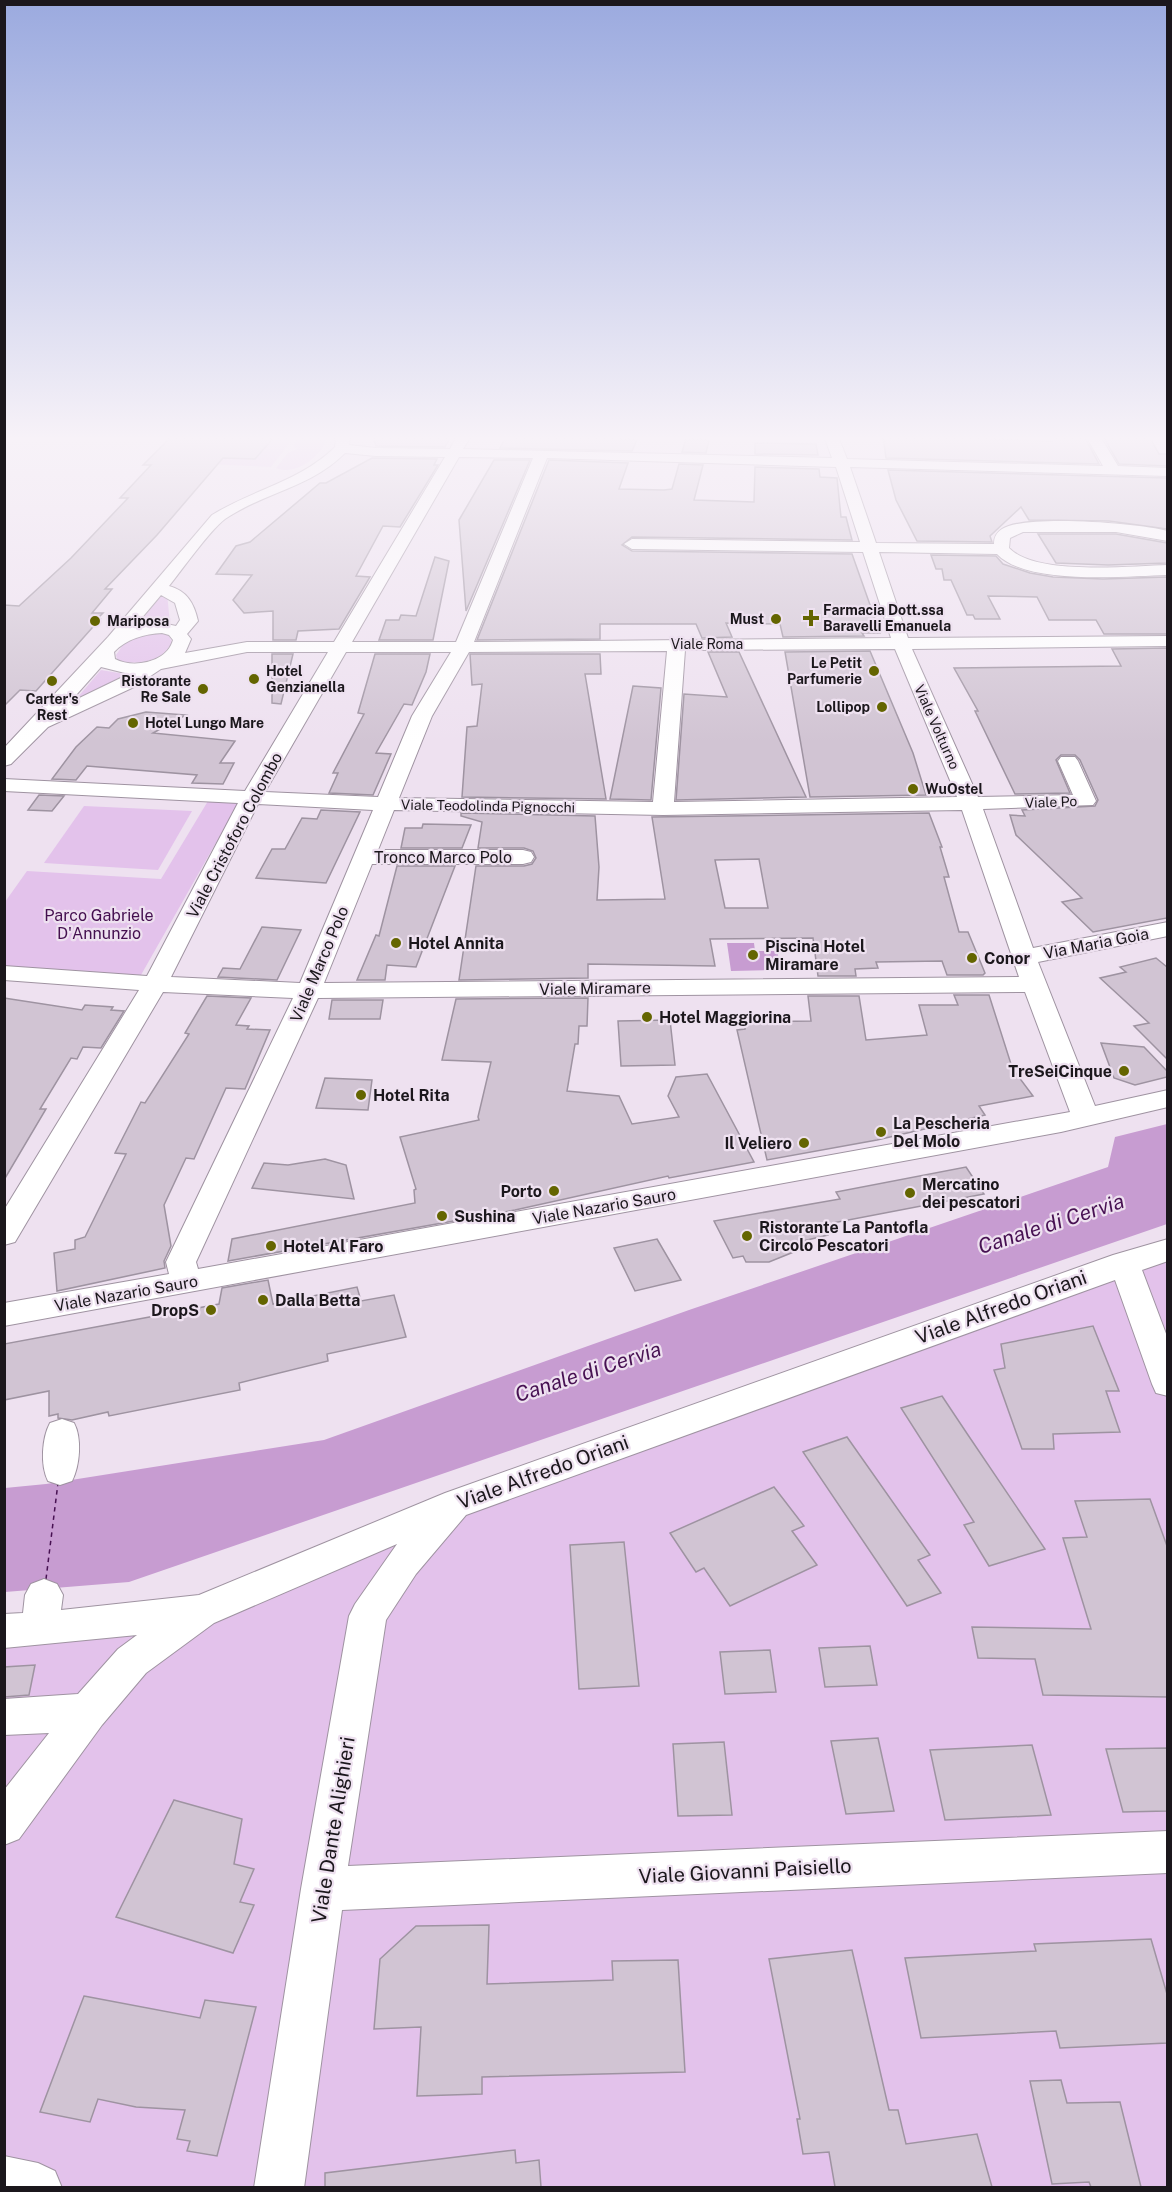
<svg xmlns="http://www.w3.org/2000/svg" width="1172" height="2192" font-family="'Public Sans',sans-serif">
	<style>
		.green { fill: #e3c2eb }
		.water { fill: #c79cd1 }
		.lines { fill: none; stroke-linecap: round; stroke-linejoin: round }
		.ferry { stroke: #471152; stroke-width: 1.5; stroke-dasharray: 4.5 4; stroke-linecap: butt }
		.building { fill: #d1c4d3; stroke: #9e93a1; stroke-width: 1.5; fill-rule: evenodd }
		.minor-casing { stroke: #9f93a1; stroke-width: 2 }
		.minor { fill: #fff; fill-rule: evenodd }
		.poi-dot { fill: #646500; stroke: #eee1f0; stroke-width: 2 }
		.labels { text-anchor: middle; stroke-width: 4.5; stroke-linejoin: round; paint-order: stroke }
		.far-poi-label { font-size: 14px; font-weight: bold; fill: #1b171c; stroke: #eee1f0; text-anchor: start }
		.far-street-label { font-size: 14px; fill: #1b171c; stroke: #eee1f0 }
		.street-label { font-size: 16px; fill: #1b171c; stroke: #eee1f0 }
		.park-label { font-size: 16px; fill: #440f4f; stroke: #eee1f0 }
		.poi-label { font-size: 16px; font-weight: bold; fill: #1b171c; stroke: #eee1f0; text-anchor: start }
		.near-street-label { font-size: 20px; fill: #1b171c; stroke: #eee1f0 }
		.near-water-label { font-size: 21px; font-style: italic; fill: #471152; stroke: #eee1f0 }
	</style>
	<rect width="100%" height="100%" fill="#eee1f0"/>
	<g class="green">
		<polygon points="225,436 295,436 271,467 207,464"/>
		<path d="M299 436H327C324 455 295 477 276 468L288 453 297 449 294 445Z"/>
		<polygon points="167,593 170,624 138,625 162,594"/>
		<path d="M142 634H168L172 642C160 664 140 663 118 662L116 655 125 642Z"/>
		<polygon points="101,670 130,675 77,698"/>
		<polygon points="208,801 239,802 141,975 5,966 5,902 27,871 161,879"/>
		<polygon points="84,806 192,811 158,870 44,863"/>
		<polygon points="1167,1259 1167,2187 5,2187 4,1644 201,1611"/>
	</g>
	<g class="water">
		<polygon points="727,943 754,943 755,951 777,951 779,959 772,960 773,970 731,971"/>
		<polygon points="1167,1124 1167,1224 129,1582 5,1592 5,1488 46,1484 324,1440 689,1310 1108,1167 1115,1137"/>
	</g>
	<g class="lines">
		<polyline class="ferry" points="46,1579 58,1483"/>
	</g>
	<g class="building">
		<polygon points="172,436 275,436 255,459 223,458 157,535 105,589 112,589 92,613 103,613 97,619 100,619 36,691 20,690 4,706 4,605 19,606 71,558 128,498 120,498 151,465 143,465"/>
		<polygon points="372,436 442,436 450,438 445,447 376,446"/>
		<polygon points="506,436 565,436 637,440 632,451 500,448"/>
		<polygon points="883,436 980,436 991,437 991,439 1052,441 1050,436 1084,436 1099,464 886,458"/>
		<polygon points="1103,436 1149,436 1159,454 1167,454 1167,466 1119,464"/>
		<polygon points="686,439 709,440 706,453 682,452"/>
		<polygon points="755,443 816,444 818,455 755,454"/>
		<polygon points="372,458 437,459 434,465 438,465 400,527 383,526 356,576 370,577 339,629 298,631 296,640 273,640 273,611 244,613 233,600 252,575 216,574 236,546 250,542 320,483 326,483"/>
		<polygon points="494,460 530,460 466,611 459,520"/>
		<polygon points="549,460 628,463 619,489 664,490 672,489 679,464 703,465 694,500 754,502 755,467 819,469 820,477 837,478 841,517 846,517 852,540 632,537 622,545 632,551 852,554 880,633 862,633 864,636 783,637 780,624 726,623 732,637 702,638 696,624 600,624 600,639 477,640"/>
		<polygon points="888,470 1167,478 1167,529 1109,521 1029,520 1021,507 990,536 992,542 917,541 896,500"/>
		<polygon points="1038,534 1116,534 1167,543 1167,563 1108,565 1056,563"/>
		<polygon points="931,555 996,556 1003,564 1030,573 1053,577 1103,579 1167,577 1167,634 1104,634 1096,620 1049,620 1037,597 988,596 1000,619 975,619 973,615 967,615 951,580 944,580 942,569 936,569"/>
		<polygon points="435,557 449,561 433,640 379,640 386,620 399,620 401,615 416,616"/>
		<polygon points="1167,648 1167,918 1093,932 1062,902 1082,898 1016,835 1010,815 1025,816 1022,810 1095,806 1098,800 1080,760 1075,755 1061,755 1056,760 1070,793 1015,794 975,711 978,711 954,668 1121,666 1112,649"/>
		<polygon points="870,651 913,753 926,795 810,797 785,652"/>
		<polygon points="708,652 739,652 806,797 676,800 684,694 727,697"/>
		<polygon points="272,654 293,654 281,704 272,703"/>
		<polygon points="375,654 430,654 426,672 412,705 404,704 376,753 391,754 373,795 329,793 338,773 333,773 364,714 358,713"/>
		<polygon points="470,654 600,654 601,674 585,674 606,799 462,797 467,727 477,726 482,684 472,685"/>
		<polygon points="633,686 661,688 651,800 610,799"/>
		<polygon points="146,712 186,715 153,733 235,741 220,763 234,763 223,784 192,783 197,775 87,766 76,780 52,779 76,747 97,727 109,728 118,719"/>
		<polygon points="39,795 64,796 52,811 28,810"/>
		<polygon points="321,810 360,812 326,883 256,878 272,849 285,849 302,818 317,819"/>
		<path d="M461 813 595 816 599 867 597 900 665 899 652 817 929 813 942 847H940L949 877H944L959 932H968L985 973 983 975H947L942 961 876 962 878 968 855 969 856 976H818L813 938 710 939 715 966 588 964V978L459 980 476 866H524L532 864 536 858 533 851 524 848H478L482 822 461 816ZM759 859 768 908H725L715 860Z"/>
		<polygon points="423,824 471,825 462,848 401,848 405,828 422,828"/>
		<polygon points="397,866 455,866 416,967 387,965 385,980 357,980 376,935 379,936"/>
		<polygon points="262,927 301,930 277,980 218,977 223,968 240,969"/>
		<polygon points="1156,958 1167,967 1167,1059 1134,1026 1149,1023 1100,978 1126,972 1120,967"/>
		<polygon points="954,995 989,995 1011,1064 1009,1064 1033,1096 979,1106 985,1115 877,1140 767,1160 737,1030 745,1029 745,1022 811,1021 808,996 859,996 866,1040 927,1035 919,1005 958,1005"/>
		<polygon points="207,996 251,998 236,1025 249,1026 247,1029 270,1030 245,1089 226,1088 194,1159 186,1158 164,1205 171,1246 164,1261 165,1268 57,1291 54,1253 75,1249 75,1240 85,1237 126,1154 115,1153 141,1102 145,1103 189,1034 185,1033"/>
		<polygon points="4,998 82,1010 85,1005 113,1007 111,1010 124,1011 101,1048 83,1047 77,1059 71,1058 40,1109 46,1109 4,1180"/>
		<polygon points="588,998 587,1026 579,1026 578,1044 575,1044 567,1091 619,1096 632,1124 679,1117 668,1096 676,1077 707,1074 754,1162 669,1178 668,1176 515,1210 228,1261 232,1239 415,1203 414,1190 416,1189 400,1137 479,1120 478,1117 491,1062 442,1060 456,999"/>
		<polygon points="332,1000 383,1000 380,1019 329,1019"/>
		<polygon points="670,1020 675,1065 621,1066 618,1021"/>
		<polygon points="1101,1043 1144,1047 1167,1071 1167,1077 1135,1085 1114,1078"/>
		<polygon points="325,1078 372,1080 368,1110 316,1108"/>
		<polygon points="325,1159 346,1165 354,1199 252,1188 264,1163 288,1165"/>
		<polygon points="966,1167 984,1194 822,1225 828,1235 803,1241 806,1247 769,1262 746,1262 743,1256 733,1258 714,1221 840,1199 836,1192"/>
		<polygon points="657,1239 681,1280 635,1291 614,1248"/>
		<polygon points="268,1280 273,1304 357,1287 361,1301 394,1295 406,1337 327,1354 328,1361 239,1383 240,1390 109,1416 108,1412 72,1420 58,1418 58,1414 49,1416 49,1391 4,1400 4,1344 219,1304 222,1288"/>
		<polygon points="1093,1326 1119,1391 1106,1391 1120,1432 1053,1434 1054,1449 1022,1449 994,1370 1005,1368 1001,1344"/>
		<polygon points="942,1396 968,1435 1045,1549 989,1566 964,1525 974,1522 901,1408"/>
		<polygon points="847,1437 930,1555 918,1560 941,1593 907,1606 803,1452"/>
		<polygon points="774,1487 804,1526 792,1531 817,1565 730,1606 704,1568 696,1572 670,1533"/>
		<polygon points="1150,1499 1167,1546 1167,1697 1043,1695 1035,1659 978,1658 972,1627 1091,1629 1063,1538 1087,1537 1075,1501"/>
		<polygon points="624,1542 639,1686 579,1689 570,1545"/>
		<polygon points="870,1646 877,1685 825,1687 819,1648"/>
		<polygon points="770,1650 776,1692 725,1694 720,1652"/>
		<polygon points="35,1665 29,1695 4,1697 4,1667"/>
		<polygon points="878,1738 894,1811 846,1814 831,1741"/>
		<polygon points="724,1742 732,1815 678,1816 673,1744"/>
		<polygon points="1032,1745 1051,1815 945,1820 930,1750"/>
		<polygon points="1167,1748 1167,1811 1123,1812 1106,1749"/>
		<polygon points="174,1800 242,1819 234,1864 254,1869 240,1902 254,1905 233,1953 116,1917"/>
		<polygon points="489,1925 487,1984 613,1980 612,1961 678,1960 685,2072 482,2077 482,2094 417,2096 421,2027 374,2029 380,1959 416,1926"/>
		<polygon points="1151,1939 1167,1994 1167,2043 1060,2048 1056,2031 921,2038 905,1958 1036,1951 1034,1944"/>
		<polygon points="852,1950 889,2110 898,2110 906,2144 977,2134 992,2187 835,2187 829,2152 803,2154 797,2119 800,2119 769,1959"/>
		<polygon points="84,1996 200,2018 205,2000 256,2007 217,2156 187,2151 190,2141 177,2139 185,2110 136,2107 98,2099 90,2122 40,2112"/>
		<polygon points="1061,2080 1067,2103 1120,2102 1141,2187 1091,2187 1089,2182 1052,2184 1030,2081"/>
		<polygon points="515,2150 516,2163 539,2160 541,2187 325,2187 325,2173"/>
	</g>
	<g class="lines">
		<g class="minor-casing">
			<g id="minor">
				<path d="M336 436H350L349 445 376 448 450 449 457 436H471L463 449 832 458 824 436H838L847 459 1103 466 1086 436H1100L1118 466 1168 468V476L850 467 876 543 994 544C994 537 996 533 1002 529 1025 514 1139 523 1168 531V541L1116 532H1023L1010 538 1009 548C1036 576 1129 566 1168 565V575C1126 576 1027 586 997 554L879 552 908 638 1168 636V646L912 649 978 797 1073 795 1058 761 1061 757H1075L1078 761 1096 801 1093 805 983 809 1033 948 1168 922V936L1038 962 1095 1106 1168 1090V1107L1061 1132 4 1326V1303L169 1274 166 1262 293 998 163 992 15 1242 4 1245V1210L139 990 4 980V966L147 976 238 803 4 791V779L245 791 328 652H247L161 669 134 687 48 727 11 764 4 766V748L108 637 212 515C252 490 301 481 335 447ZM345 453 376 456 445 457 334 642H247L185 653 191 639 187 634 198 621C194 603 187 591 169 586 182 570 210 530 225 519 265 492 310 488 345 453ZM459 457 533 458 456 642H352ZM547 458 836 467 860 542 632 539 624 544 632 549 863 552 891 638 474 642ZM161 595 175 603 180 620 176 626 162 623 135 626ZM162 633 169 635 173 640C167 662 134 669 115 659L114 652C126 639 145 634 162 633ZM895 649 957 797 674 802 685 650ZM667 651 653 802 399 798 432 716 469 652ZM346 652H451L412 716 378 797 265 792ZM101 667 129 674 69 703ZM258 804 373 810 300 983 171 977ZM394 810 663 815 962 810 1019 977 324 983 372 864H523L531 862 534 857 531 852 523 850H378ZM1025 992 1070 1112 198 1269 196 1262 318 998Z"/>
				<polygon points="1168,1239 1168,1261 1142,1270 1168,1339 1168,1396 1156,1393 1152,1384 1115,1280 466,1515 416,1574 386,1620 348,1866 1168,1831 1168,1873 342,1910 304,2188 254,2188 301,1889 349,1616 355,1604 397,1544 214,1623 146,1673 102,1725 19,1839 4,1845 4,1790 49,1733 4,1735 4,1699 78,1694 118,1649 137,1635 4,1648 4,1614 23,1613 25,1595 31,1584 44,1579 57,1584 63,1595 61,1610 199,1595 445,1493 1113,1255"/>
				<path d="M62 1419 74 1423C82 1438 80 1465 72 1481L60 1485 48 1481C40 1465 42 1438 50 1423Z"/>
				<polygon points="4,2156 38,2163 55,2171 62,2188 4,2188"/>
			</g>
		</g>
		<use href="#minor" class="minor"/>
	</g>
	<linearGradient id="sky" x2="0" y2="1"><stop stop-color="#9baadf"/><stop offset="0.59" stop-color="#f7f2f8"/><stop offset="1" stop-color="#f7f2f8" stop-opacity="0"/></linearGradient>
	<rect width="1172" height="743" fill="url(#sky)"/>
	<g class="poi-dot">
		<path d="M808 609h6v6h6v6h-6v6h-6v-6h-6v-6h6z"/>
		<circle cx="776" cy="619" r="6"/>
		<circle cx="95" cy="621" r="6"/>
		<circle cx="874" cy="671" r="6"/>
		<circle cx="254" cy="679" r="6"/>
		<circle cx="52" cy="681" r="6"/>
		<circle cx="203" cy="689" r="6"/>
		<circle cx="882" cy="707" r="6"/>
		<circle cx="133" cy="723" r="6"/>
		<circle cx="913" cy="789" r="6"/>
		<circle cx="396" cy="943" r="6"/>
		<circle cx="753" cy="955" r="6"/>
		<circle cx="972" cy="958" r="6"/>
		<circle cx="647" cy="1017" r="6"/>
		<circle cx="1124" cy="1071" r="6"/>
		<circle cx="361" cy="1095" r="6"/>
		<circle cx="881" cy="1132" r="6"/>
		<circle cx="804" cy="1143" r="6"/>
		<circle cx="554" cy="1191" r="6"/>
		<circle cx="910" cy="1193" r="6"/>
		<circle cx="442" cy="1216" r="6"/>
		<circle cx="747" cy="1236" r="6"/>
		<circle cx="271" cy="1246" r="6"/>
		<circle cx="263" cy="1300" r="6"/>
		<circle cx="211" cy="1310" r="6"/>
	</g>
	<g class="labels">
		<g class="far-poi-label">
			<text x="823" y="615">Farmacia Dott.ssa<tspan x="823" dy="16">Baravelli Emanuela</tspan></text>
			<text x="764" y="624" text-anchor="end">Must</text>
			<text x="107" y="626">Mariposa</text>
			<text x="862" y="668" text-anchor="end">Le Petit<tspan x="862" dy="16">Parfumerie</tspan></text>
			<text x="266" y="676">Hotel<tspan x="266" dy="16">Genzianella</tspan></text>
			<text x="191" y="686" text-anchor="end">Ristorante<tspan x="191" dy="16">Re Sale</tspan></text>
			<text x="52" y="704" text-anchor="middle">Carter's<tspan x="52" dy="16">Rest</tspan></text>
			<text x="870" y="712" text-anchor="end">Lollipop</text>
			<text x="145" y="728">Hotel Lungo Mare</text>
			<text x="925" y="794">WuOstel</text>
		</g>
		<g class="far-street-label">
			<text x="707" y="649">Viale Roma</text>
			<text transform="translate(937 727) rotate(66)" y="5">Viale Volturno</text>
			<text transform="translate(1051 802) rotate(-2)" y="5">Viale Po</text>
			<text transform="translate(488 806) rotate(1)" y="5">Viale Teodolinda Pignocchi</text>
		</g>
		<g class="street-label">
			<text transform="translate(234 835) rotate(-62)" y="6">Viale Cristoforo Colombo</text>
			<text x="443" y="863">Tronco Marco Polo</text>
			<text transform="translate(1096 943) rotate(-11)" y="6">Via Maria Goia</text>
			<text transform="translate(319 964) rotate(-67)" y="6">Viale Marco Polo</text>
			<text transform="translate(595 988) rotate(-1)" y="6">Viale Miramare</text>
			<text transform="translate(604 1206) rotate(-10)" y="6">Viale Nazario Sauro</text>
			<text transform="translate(126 1293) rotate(-10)" y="6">Viale Nazario Sauro</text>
		</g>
		<g class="park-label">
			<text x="99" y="921">Parco Gabriele<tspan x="99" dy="18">D'Annunzio</tspan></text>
		</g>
		<g class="poi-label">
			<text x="408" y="949">Hotel Annita</text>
			<text x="765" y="952">Piscina Hotel<tspan x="765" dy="18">Miramare</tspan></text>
			<text x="984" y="964">Conor</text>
			<text x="659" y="1023">Hotel Maggiorina</text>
			<text x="1112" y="1077" text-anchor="end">TreSeiCinque</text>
			<text x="373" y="1101">Hotel Rita</text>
			<text x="893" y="1129">La Pescheria<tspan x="893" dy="18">Del Molo</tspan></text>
			<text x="792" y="1149" text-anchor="end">Il Veliero</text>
			<text x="922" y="1190">Mercatino<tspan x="922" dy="18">dei pescatori</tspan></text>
			<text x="542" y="1197" text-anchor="end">Porto</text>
			<text x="454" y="1222">Sushina</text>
			<text x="759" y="1233">Ristorante La Pantofla<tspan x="759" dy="18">Circolo Pescatori</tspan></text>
			<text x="283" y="1252">Hotel Al Faro</text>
			<text x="275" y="1306">Dalla Betta</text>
			<text x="199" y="1316" text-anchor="end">DropS</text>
		</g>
		<g class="near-street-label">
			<text transform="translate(1001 1307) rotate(-20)" y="7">Viale Alfredo Oriani</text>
			<text transform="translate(543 1472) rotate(-20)" y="7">Viale Alfredo Oriani</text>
			<text transform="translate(333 1830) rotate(-81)" y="7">Viale Dante Alighieri</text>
			<text transform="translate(745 1871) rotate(-3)" y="7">Viale Giovanni Paisiello</text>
		</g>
		<g class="near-water-label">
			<text transform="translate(1051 1224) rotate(-18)" y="7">Canale di Cervia</text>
			<text transform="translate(588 1372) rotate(-18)" y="7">Canale di Cervia</text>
		</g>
	</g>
	<rect width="1172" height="2192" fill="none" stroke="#1b171c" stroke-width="12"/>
</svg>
